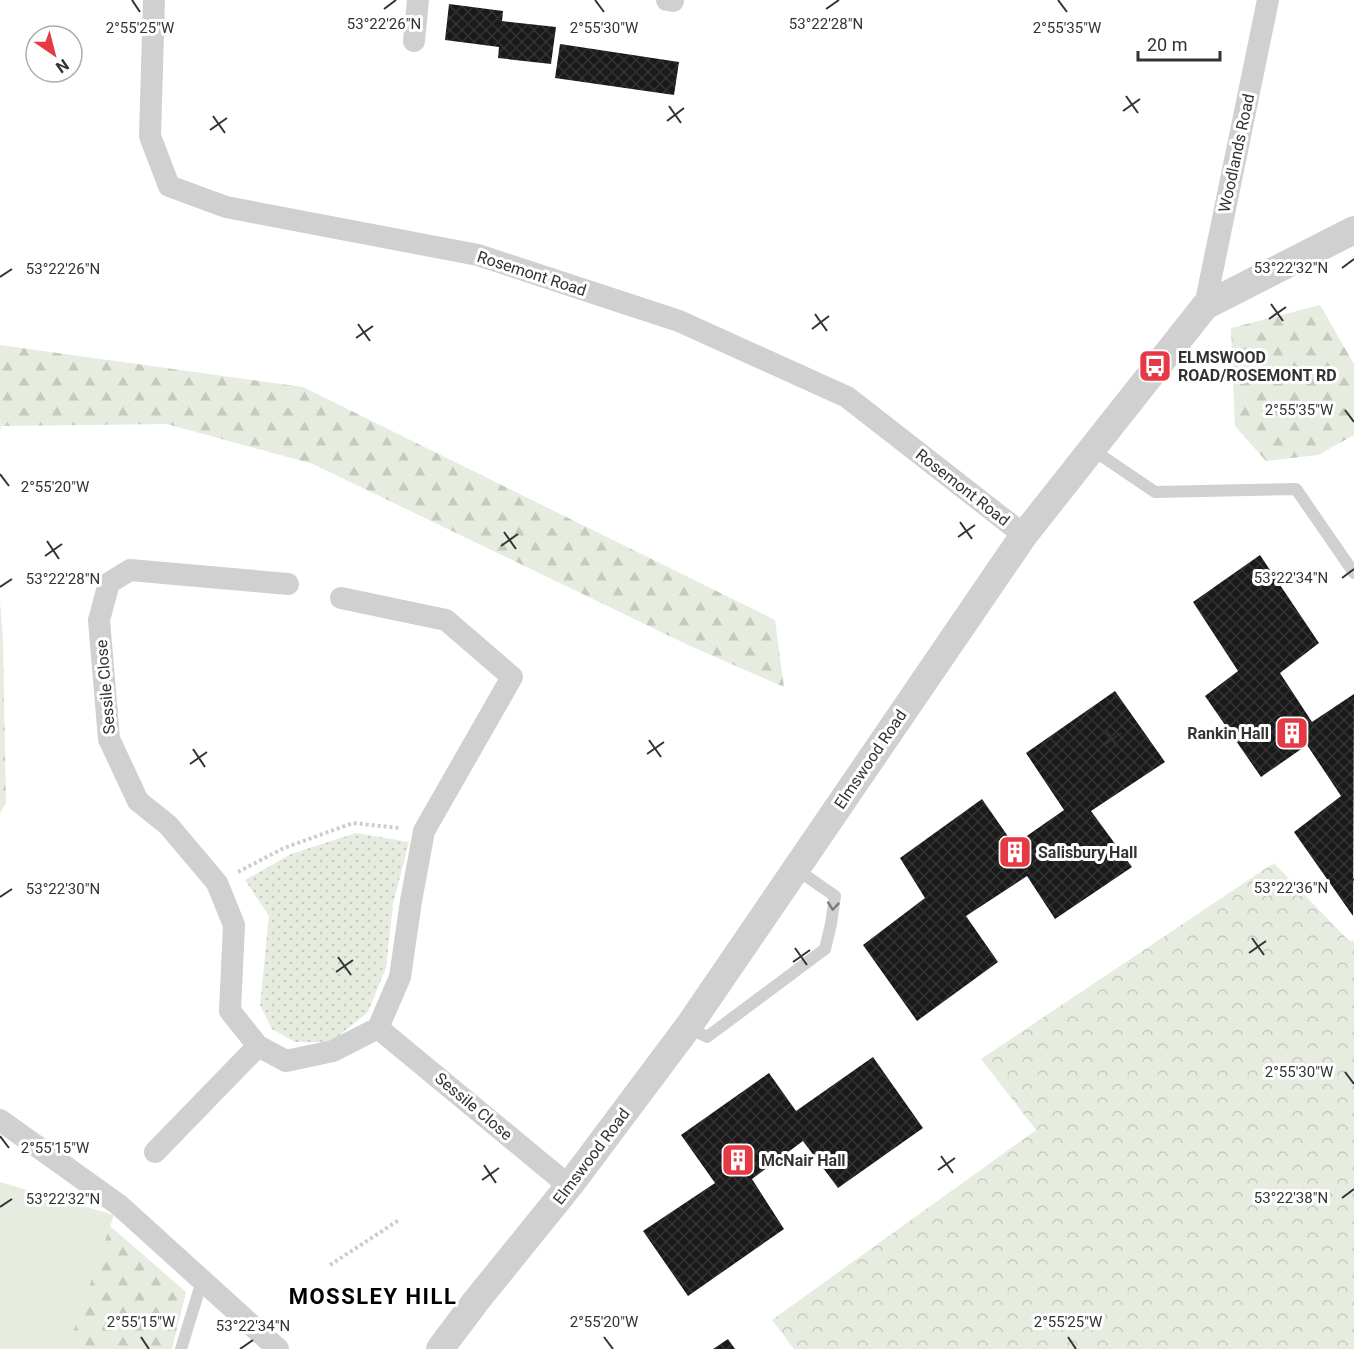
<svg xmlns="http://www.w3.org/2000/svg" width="1354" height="1349" font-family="Roboto,sans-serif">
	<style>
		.grass { fill: url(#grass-dots) }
		.forest { fill: url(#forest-firs) }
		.park { fill: url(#park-crowns) }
		.pitch { fill: #e6ecdf }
		.building { fill: url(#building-cross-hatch) }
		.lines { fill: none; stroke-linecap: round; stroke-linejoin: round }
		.path { stroke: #cdcdcd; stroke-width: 4; stroke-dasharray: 3 3; stroke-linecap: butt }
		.service { stroke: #d0d0d0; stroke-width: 12 }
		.minor { stroke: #d0d0d0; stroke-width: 22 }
		.tertiary { stroke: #d0d0d0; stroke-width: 28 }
		.oneway { stroke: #7a7a7a }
		.ticks { fill: none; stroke: #333; stroke-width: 2 }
		.labels { text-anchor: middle; stroke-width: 6; stroke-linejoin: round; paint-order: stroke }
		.street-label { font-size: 16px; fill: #333; stroke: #fff }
		.poi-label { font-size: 16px; font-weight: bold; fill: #333; stroke: #fff; text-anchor: start }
		.district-label { font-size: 22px; font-weight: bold; letter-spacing: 1.5px; fill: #000; stroke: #fff }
		.ticks-label { font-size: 15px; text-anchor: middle; fill: #333; stroke: #fff; stroke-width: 6; stroke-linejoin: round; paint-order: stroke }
	</style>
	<defs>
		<pattern id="grass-dots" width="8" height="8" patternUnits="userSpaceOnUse" patternTransform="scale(1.5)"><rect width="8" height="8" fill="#e6ecdf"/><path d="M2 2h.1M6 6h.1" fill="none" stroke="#c6cbc0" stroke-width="1.8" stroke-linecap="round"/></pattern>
		<pattern id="forest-firs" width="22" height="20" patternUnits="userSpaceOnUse" patternTransform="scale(1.5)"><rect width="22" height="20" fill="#e6ecdf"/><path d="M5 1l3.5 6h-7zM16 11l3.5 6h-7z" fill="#c6cbc0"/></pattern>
		<pattern id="park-crowns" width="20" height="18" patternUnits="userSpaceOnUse" patternTransform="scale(1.5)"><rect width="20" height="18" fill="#e6ecdf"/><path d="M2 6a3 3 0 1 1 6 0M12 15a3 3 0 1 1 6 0" fill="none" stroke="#c6cbc0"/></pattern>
		<pattern id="building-cross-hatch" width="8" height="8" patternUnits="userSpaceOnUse" patternTransform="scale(1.5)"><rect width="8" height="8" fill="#1a1a1a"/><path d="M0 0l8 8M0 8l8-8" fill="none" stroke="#333"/></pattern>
	</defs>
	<rect width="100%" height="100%" fill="#fff"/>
	<polygon class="grass" points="356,833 409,842 393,904 386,968 368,1012 331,1042 295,1042 272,1029 260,1005 269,916 245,880 291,854"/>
	<g class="forest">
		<polygon points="1320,305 1354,364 1354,435 1318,455 1266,461 1235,426 1231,328"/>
		<polygon points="0,345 303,387 775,620 784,687 688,645 313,464 167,424 1,426 0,431"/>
		<polygon points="0,601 3,641 6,803 0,813"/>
		<polygon points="110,1226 186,1292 172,1349 67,1349"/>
	</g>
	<polygon class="park" points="1274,863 1348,940 1354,941 1354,1349 794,1349 772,1320 1036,1130 981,1059"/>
	<polygon class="pitch" points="0,1182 114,1215 67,1349 0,1349"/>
	<g class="building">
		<polygon points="449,4 503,11 502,21 556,27 551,64 498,58 499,47 445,40"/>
		<polygon points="560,44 679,62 674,95 555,78"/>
		<polygon points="1260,555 1319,643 1280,673 1312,722 1354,694 1353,916 1294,832 1341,796 1307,745 1261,777 1205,696 1238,671 1193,602"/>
		<polygon points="1115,691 1165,762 1091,811 1132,867 1055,919 1027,876 966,916 998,962 917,1021 863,945 925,898 900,858 982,799 1014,845 1064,810 1026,753"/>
		<polygon points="873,1057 923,1128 838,1188 803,1141 752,1179 784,1229 688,1296 643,1231 715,1183 681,1135 769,1073 796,1111"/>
		<polygon points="728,1339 735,1349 713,1349"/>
	</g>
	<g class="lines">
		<g class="path">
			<polyline points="238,872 284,848 353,823 399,828"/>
			<polyline points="330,1265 399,1220"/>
		</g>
		<g class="service">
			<polyline points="1093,450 1155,492 1296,489 1354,573"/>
			<polyline points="688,1027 707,1037 825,949 831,924 835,896 796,869"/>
			<polyline points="181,1349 202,1281"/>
		</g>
		<g class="minor">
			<polyline points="154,0 150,136 169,186 226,207 478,255 679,321 847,397 1024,535"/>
			<polyline points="667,0 673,1"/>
			<polyline points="414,41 418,0"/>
			<polyline points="1205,306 1268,0"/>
			<polyline points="288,584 130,570 109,583 99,620 109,739 138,801 168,825 217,883 234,925 230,1011 258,1046 286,1061 333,1051 378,1028 400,977 411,901 424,831 512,677 446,620 341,598"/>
			<polyline points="378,1028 569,1186"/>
			<polyline points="0,1120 119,1205 278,1349"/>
			<polyline points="155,1152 258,1046"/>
		</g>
		<polyline class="tertiary" points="440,1349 476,1301 569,1186 688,1027 1024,535 1205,306 1354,230"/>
	</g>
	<defs><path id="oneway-chevron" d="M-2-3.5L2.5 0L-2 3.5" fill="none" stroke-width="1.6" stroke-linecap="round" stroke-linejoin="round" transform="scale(1.5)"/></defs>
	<use class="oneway" href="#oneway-chevron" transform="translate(833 906) rotate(96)"/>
	<path class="ticks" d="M132 0 140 12M595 0 604 12M1058 0 1067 12M384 9 396 0M826 9 839 0M1126 96 1138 113M669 106 681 123M1123 111 1140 99M213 116 225 133M667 121 684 108M210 130 227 118M1342 268 1354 259M0 277 12 269M1271 304 1283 321M815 314 827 331M1269 319 1286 307M358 324 370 341M812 329 829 316M356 338 373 326M1345 410 1354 422M0 474 9 486M960 522 972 539M504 532 516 549M958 537 975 525M47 541 59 559M501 546 518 534M45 556 62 544M1342 578 1354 569M0 587 12 579M1106 730 1118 747M649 740 661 757M1104 745 1121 733M193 749 205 767M647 754 664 742M190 764 207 752M1342 888 1354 879M0 897 12 889M1252 938 1264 955M795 948 807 965M1249 953 1266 941M338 957 351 975M793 962 810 950M336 972 353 960M1345 1072 1354 1084M0 1136 9 1148M941 1156 953 1173M484 1165 496 1183M938 1170 955 1158M482 1180 499 1168M1342 1198 1354 1189M0 1207 12 1199M141 1337 149 1349M604 1337 613 1349M1068 1337 1076 1349M240 1349 253 1340"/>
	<defs>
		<g id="bus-square" transform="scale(1.725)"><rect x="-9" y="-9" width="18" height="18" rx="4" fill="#e63946" stroke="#fff"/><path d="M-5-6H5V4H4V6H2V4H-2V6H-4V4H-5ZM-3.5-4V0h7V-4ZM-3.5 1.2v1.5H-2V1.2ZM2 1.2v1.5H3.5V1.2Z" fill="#fff"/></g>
		<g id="building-square" transform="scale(1.725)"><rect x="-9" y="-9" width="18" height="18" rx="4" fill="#e63946" stroke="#fff"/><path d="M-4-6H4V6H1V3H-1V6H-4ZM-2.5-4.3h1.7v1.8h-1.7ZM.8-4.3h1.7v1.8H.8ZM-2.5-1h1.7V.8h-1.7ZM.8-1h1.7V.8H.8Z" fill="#fff"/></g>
	</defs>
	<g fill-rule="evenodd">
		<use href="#bus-square" x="1155" y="366"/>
		<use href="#building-square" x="1292" y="733"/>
		<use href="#building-square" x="1015" y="852"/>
		<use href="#building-square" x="738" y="1160"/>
	</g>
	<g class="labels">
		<g class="street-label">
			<text transform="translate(1236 153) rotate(-78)" y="6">Woodlands Road</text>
			<text transform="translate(532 273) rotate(18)" y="6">Rosemont Road</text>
			<text transform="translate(963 487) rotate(38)" y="6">Rosemont Road</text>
			<text transform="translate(105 687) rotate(-95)" y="6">Sessile Close</text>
			<text transform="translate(870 759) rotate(-56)" y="6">Elmswood Road</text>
			<text transform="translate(474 1106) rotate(40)" y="6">Sessile Close</text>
			<text transform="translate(591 1156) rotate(-53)" y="6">Elmswood Road</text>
		</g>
		<g class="poi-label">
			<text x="1178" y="363">ELMSWOOD<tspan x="1178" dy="18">ROAD/ROSEMONT RD</tspan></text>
			<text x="1269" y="739" text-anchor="end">Rankin Hall</text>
			<text x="1038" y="858">Salisbury Hall</text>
			<text x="761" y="1166">McNair Hall</text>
		</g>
		<g class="district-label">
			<text x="373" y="1304">MOSSLEY HILL</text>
		</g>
	</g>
	<g class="ticks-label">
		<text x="826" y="29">53°22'28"N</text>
		<text x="384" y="29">53°22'26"N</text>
		<text x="140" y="33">2°55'25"W</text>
		<text x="604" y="33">2°55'30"W</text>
		<text x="1067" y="33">2°55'35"W</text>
		<text x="1291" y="273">53°22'32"N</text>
		<text x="63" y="274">53°22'26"N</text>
		<text x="1299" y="415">2°55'35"W</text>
		<text x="55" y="492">2°55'20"W</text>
		<text x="1291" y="583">53°22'34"N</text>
		<text x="63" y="584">53°22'28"N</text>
		<text x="1291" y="893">53°22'36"N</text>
		<text x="63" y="894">53°22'30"N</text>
		<text x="1299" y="1077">2°55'30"W</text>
		<text x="55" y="1153">2°55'15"W</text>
		<text x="1291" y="1203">53°22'38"N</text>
		<text x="63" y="1204">53°22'32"N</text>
		<text x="141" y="1327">2°55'15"W</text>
		<text x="604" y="1327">2°55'20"W</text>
		<text x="1068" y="1327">2°55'25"W</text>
		<text x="253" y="1331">53°22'34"N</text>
	</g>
	<g transform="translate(54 54) rotate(145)"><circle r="28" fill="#ffffff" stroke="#adadad" stroke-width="1.5"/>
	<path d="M0-4.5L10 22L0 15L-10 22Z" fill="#e63946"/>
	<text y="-9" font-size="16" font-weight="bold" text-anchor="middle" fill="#333333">N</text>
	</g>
	<path d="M1138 51v9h82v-9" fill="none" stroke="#333333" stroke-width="3"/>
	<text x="1147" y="51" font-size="18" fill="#333333" stroke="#ffffff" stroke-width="4.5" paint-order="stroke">20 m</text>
</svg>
